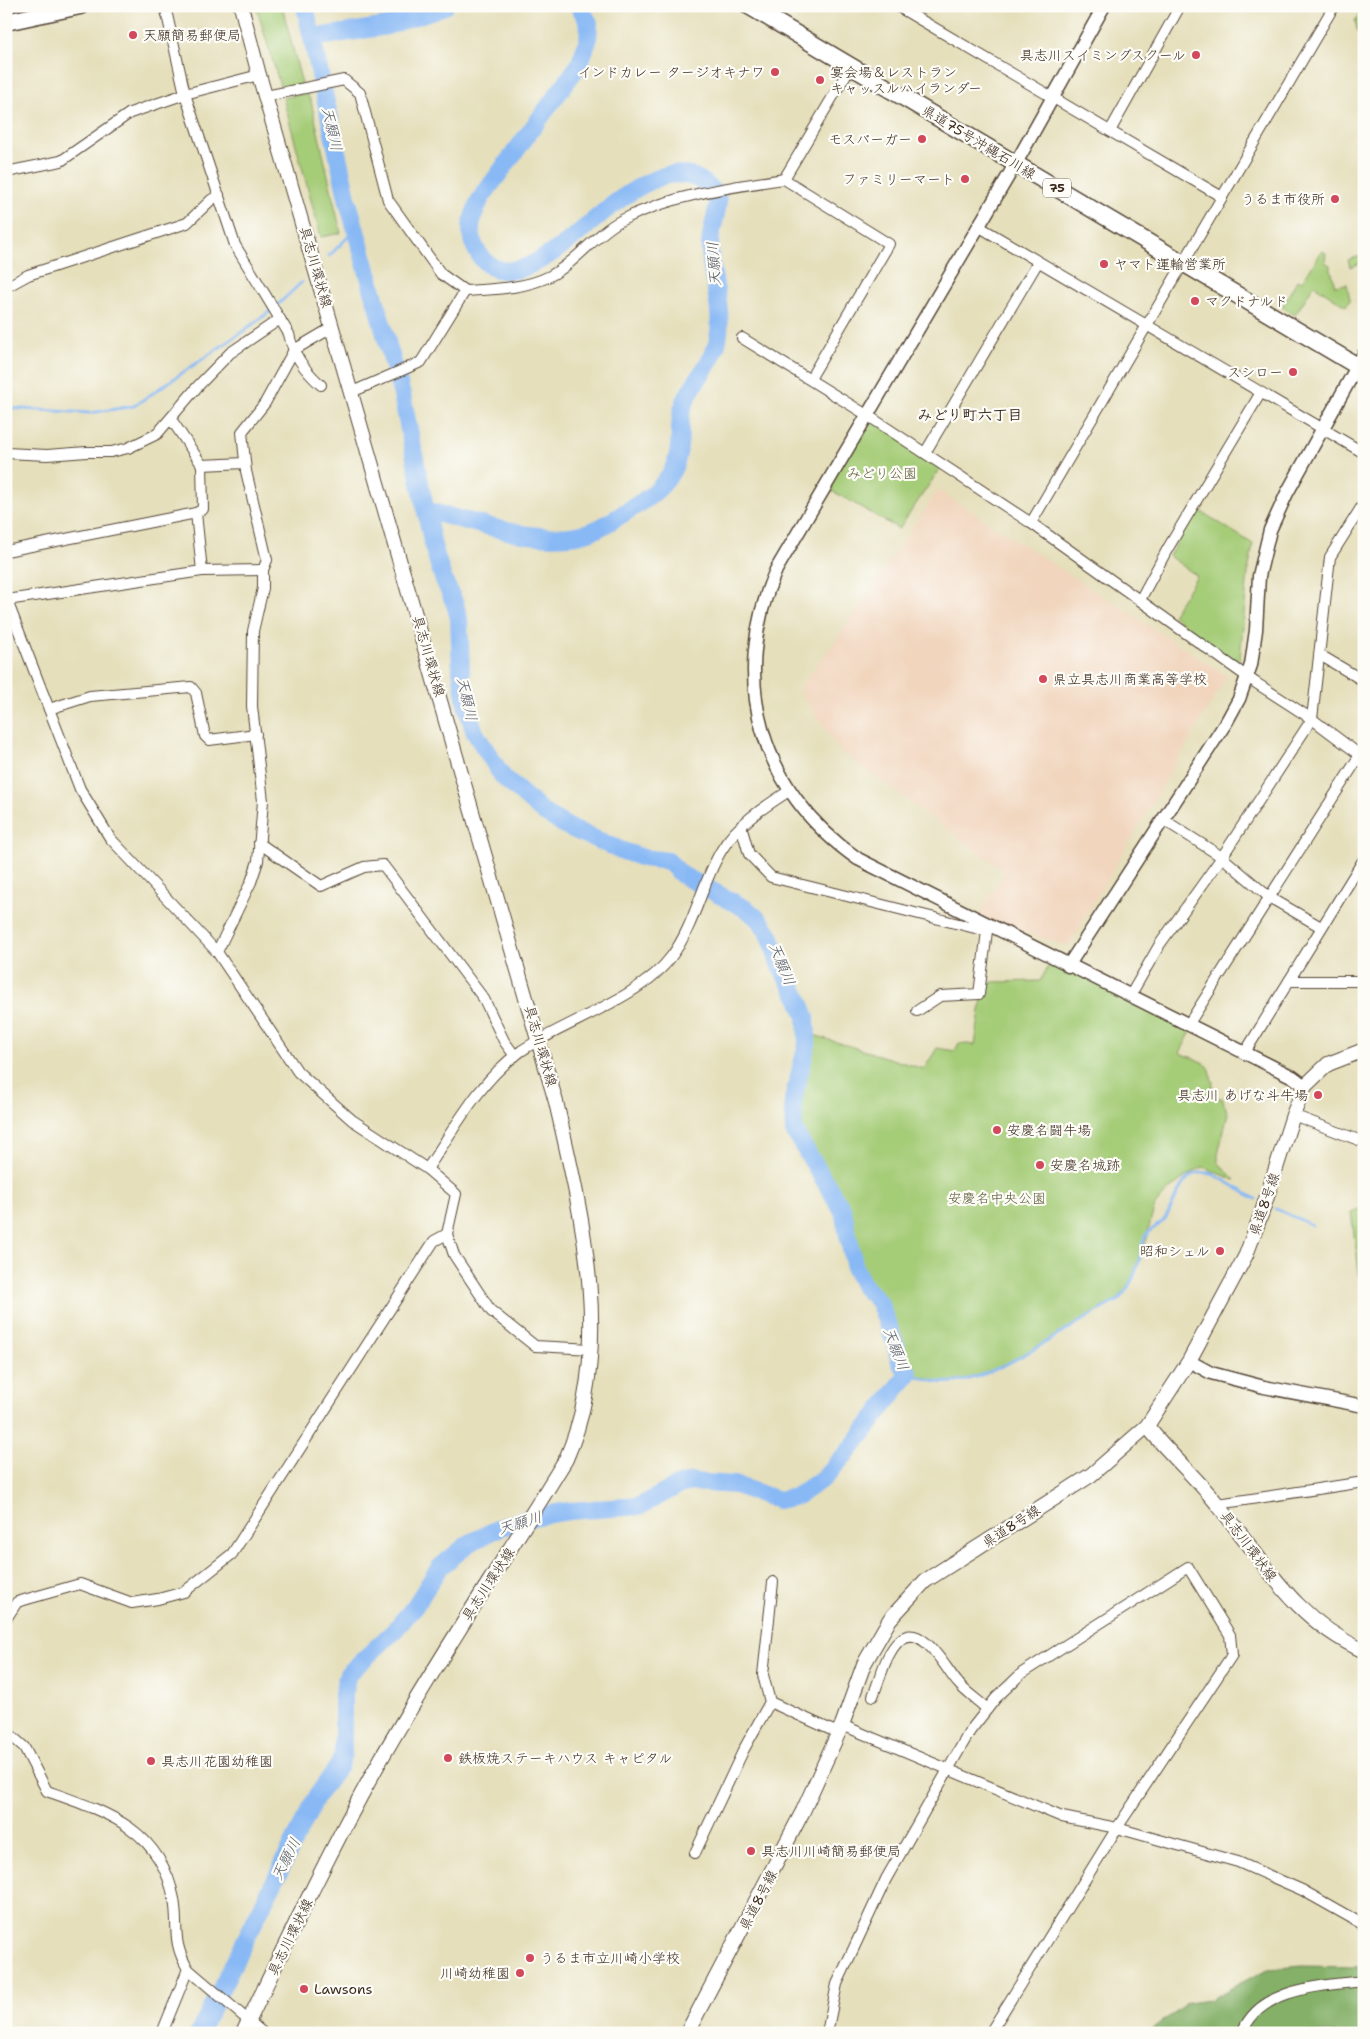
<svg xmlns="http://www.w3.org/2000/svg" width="1370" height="2039" font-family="'Shantell Sans','Klee One',sans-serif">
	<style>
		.built { fill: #f1d5bd }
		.green { fill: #a5cc77; stroke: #707b4a }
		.forest { fill: #84b068; stroke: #606d43 }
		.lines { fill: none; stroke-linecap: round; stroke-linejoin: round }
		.stream { stroke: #89b9f5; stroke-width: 3 }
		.river { stroke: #89b9f5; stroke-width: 18 }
		.minor-casing { stroke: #544536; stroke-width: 12 }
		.tertiary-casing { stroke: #544536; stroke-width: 15 }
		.secondary-casing { stroke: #544536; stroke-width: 16 }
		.primary-casing { stroke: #544536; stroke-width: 19 }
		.minor { stroke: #fff; stroke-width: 10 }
		.tertiary { stroke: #fff; stroke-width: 12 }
		.secondary { stroke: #fff; stroke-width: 14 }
		.primary { stroke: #fff; stroke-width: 16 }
		.poi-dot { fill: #d1495b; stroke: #fdfcf7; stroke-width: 2 }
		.labels { text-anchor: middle; stroke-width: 4.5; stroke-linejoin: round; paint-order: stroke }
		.shield { fill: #fdfcf7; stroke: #75695f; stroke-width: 1 }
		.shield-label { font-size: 12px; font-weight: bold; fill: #3b2a1e }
		.poi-label { font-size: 14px; fill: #3b2a1e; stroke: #fdfcf7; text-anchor: start }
		.street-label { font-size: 14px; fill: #3b2a1e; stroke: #fdfcf7 }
		.park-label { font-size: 14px; fill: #5b5b39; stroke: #fdfcf7 }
		.water-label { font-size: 15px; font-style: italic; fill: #565c69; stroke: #fdfcf7 }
		.neighbourhood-label { font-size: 15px; font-weight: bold; fill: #3b2a1e; stroke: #fdfcf7 }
	</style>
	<rect width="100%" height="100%" fill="#fdfcf7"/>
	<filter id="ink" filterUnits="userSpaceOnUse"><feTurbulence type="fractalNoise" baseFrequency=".02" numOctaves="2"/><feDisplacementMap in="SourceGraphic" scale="10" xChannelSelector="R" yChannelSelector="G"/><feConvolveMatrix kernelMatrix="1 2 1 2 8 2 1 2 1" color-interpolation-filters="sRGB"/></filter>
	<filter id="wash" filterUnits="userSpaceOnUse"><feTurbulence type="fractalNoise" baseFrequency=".0096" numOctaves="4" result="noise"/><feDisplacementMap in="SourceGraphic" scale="20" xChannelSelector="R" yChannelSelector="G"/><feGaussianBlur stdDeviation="1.12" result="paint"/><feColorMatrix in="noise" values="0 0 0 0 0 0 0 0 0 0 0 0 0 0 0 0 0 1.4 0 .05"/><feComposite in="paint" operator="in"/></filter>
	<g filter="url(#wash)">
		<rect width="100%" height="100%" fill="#e5dfbb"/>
		<polygon class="built" points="938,490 1227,676 1068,946 977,918 1004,871 840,751 798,689 836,640"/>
		<g class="green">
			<polygon points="256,6 282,6 302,84 281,89"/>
			<polygon points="1364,8 1364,53 1355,21"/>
			<polygon points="306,93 311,101 341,233 321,237 283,98"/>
			<polygon points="1322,251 1326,253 1325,262 1330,265 1335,286 1347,284 1350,300 1346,306 1314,285 1295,315 1282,307 1297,280 1302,281"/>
			<polygon points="1364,255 1364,268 1359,264 1350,267 1348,260"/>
			<polygon points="867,415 941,467 899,529 834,492 822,492"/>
			<polygon points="1197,509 1253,544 1248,572 1240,658 1231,660 1172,615 1197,576 1169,556"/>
			<path d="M1052 960 1193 1027 1180 1053C1188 1057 1204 1060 1209 1068 1212 1073 1210 1078 1213 1083L1211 1098H1222L1228 1114 1218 1154V1162L1235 1180 1203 1167C1185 1176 1167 1189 1155 1206 1145 1237 1141 1277 1117 1301 1065 1325 1000 1384 940 1382 935 1382 930 1380 926 1378 920 1377 912 1376 908 1372 898 1364 888 1319 879 1303 872 1291 860 1284 855 1269 847 1245 849 1222 836 1197 825 1175 799 1154 794 1130 787 1095 807 1067 807 1033L924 1069 937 1048 955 1051 959 1043 975 1045 982 997 992 982 1040 981Z"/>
			<polygon points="1364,1207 1364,1309 1351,1212"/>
		</g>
		<polygon class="forest" points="1302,1966 1364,1967 1364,2033 1147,2033 1188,2003 1209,2000 1267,1969"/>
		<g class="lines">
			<g class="stream">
				<polyline points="329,256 355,230"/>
				<polyline points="6,408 90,413 134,406 242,332 272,310 302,282"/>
				<polyline points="1276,1209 1312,1225"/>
				<path d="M909 1373C918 1376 928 1381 938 1382 987 1389 1072 1322 1117 1301 1131 1287 1136 1272 1141 1253 1142 1248 1143 1239 1146 1235 1150 1229 1159 1226 1164 1220 1178 1201 1180 1163 1215 1175L1256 1199"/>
			</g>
			<g class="river">
				<polyline points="312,38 387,26 445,6"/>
				<path d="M426 511C477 521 546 551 597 529 608 524 619 516 629 510 649 498 668 485 676 462 682 445 678 427 682 410 689 384 713 366 718 339 724 310 711 279 710 249 709 233 717 217 718 201 715 191 704 181 694 177 686 175 677 173 668 175 650 179 630 192 615 203 585 224 509 308 477 251 466 232 472 216 481 198L579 65 588 41 589 23 579 6"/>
				<polyline points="199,2033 317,1796 339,1765 343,1754 343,1694 348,1674 394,1631 415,1606 439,1568 468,1544 499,1528 537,1516 569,1511 640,1506 679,1485 692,1482 735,1485 778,1500 797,1496 824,1478 853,1446 909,1373 900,1362 895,1343 879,1302 864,1287 855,1269 843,1211 794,1131 793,1100 807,1044 806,1017 799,999 779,964 770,935 761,922 748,910 682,875 668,861 643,858 623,851 570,828 544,813 503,777 475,733 466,705 461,671 459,619 455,604 443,578 433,546 402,395 348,202 305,6"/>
			</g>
		</g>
	</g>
	<g filter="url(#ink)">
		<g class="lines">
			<g class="minor-casing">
				<g id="minor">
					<path d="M165 6 185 94 235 245 289 334C293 355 305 371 321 385"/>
					<polyline points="897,6 1222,197"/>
					<path d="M266 96 344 80 360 93 388 200 441 274 465 291C493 289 524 289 550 276 577 262 596 233 622 220 672 195 729 187 784 179L889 244 810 379"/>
					<polyline points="1110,131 1180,6"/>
					<polyline points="6,172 61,161 130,113 185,94 259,75"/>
					<polyline points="784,179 851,66"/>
					<polyline points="978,226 1364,453"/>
					<polyline points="6,287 28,275 187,223 211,200 219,195"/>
					<polyline points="742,338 867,415 1031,523 1256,683 1312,719 1364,758"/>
					<polyline points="352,392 421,362 465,291"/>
					<polyline points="171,419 202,465 245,463"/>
					<polyline points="6,453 47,455 87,452 111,452 128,448 157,434 198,386 230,353 280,319"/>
					<polyline points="925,453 1038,262"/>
					<polyline points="196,513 202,571"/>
					<polyline points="1031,523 1334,6"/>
					<polyline points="6,551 196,513 203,509 202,465"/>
					<polyline points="6,598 80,789 110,838 217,952 298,1072 352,1120 427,1169 456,1194 447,1234 454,1255 491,1311 535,1346 592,1349"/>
					<polyline points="7,600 202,571 263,570"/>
					<polyline points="1140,600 1168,548 1260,394"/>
					<polyline points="1320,655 1364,681"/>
					<polyline points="49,709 90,696 191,687 196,693 205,736 209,740 256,734"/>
					<polyline points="1164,820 1222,857 1269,897 1321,927"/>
					<polyline points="741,826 749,854 771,877 987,931 990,926"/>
					<polyline points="259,843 321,886 364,867 383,865 484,999 504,1041 515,1056"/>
					<polyline points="217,952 251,882 258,861 263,801 252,706 253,631 263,588 263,570 267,560 246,471 242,432 265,403 294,350 333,327"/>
					<polyline points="1289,981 1364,981"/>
					<polyline points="1130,996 1160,944 1222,857 1312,719 1330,557 1364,503"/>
					<polyline points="917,1011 940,996 979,994 987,931"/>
					<polyline points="1188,1025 1360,755"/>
					<polyline points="1244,1054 1364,859"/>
					<polyline points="1293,1115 1364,1142"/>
					<path d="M427 1169C455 1128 480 1080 521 1051 564 1022 641 998 671 957 695 925 701 885 721 851 736 825 764 807 789 791"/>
					<polyline points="1218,1504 1364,1482"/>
					<polyline points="6,1619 17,1602 80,1584 132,1603 158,1599 184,1592 232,1554 434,1241 447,1234"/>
					<path d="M873 1696C880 1679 886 1652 900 1640 922 1621 946 1670 958 1683 966 1693 978 1700 987 1709"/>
					<polyline points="770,1702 838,1733"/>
					<polyline points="842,1725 1062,1817 1117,1828 1238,1862 1302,1890 1364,1925"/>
					<path d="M6 1731 24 1747 47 1791C106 1812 160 1828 174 1899 179 1927 171 1941 188 1969L263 2033"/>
					<polyline points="695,1853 744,1749 770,1702 763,1675 773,1582"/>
					<polyline points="162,2033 188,1969"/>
					<polyline points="827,2033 837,1984 886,1879 970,1731 996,1698 1022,1673 1188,1567 1230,1635 1232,1655 1117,1828 990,2033"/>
					<path d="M1242 2033C1260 1987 1322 1986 1364 1981"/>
				</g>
			</g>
			<g class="tertiary-casing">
				<g id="tertiary">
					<path d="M1104 6 1016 163 776 570C728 679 760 791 858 859L1293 1077 1305 1086"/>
					<polyline points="1068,966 1227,721 1239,699 1251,665 1256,630 1259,576 1270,530 1287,493 1364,354"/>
					<polyline points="1189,1361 1211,1373 1264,1387 1364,1406"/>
				</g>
			</g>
			<g class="secondary-casing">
				<g id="secondary">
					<path d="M241 6 259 75 556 1102C582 1215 615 1349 566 1459 505 1559 439 1657 381 1759 331 1848 287 1941 243 2033"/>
					<path d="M1147 1426C1169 1454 1196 1477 1218 1505 1266 1563 1291 1617 1364 1651"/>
					<polyline points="687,2033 803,1811 842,1725 864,1664 890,1619 925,1581 1091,1475 1147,1426 1189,1361 1246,1255 1262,1212 1293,1115 1305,1086 1328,1064 1364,1050"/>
				</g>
			</g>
			<g class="primary-casing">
				<g id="primary">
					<polyline points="749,6 1364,370"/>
					<polyline points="6,22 80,6"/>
				</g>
			</g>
			<use href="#minor" class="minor"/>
			<use href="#tertiary" class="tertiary"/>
			<use href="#secondary" class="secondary"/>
			<use href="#primary" class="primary"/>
		</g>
	</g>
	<g class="poi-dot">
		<circle cx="133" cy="35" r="5"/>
		<circle cx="1196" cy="55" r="5"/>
		<circle cx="775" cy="72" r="5"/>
		<circle cx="820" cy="80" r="5"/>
		<circle cx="922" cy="139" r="5"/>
		<circle cx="965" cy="179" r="5"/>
		<circle cx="1335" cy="199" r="5"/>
		<circle cx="1104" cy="264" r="5"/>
		<circle cx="1195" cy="301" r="5"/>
		<circle cx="1293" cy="372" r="5"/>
		<circle cx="1043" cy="679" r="5"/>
		<circle cx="1318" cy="1095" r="5"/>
		<circle cx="997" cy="1130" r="5"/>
		<circle cx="1040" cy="1165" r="5"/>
		<circle cx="1220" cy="1251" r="5"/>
		<circle cx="448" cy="1758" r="5"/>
		<circle cx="151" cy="1761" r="5"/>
		<circle cx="751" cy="1851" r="5"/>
		<circle cx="530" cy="1958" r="5"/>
		<circle cx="520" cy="1973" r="5"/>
		<circle cx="304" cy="1989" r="5"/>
	</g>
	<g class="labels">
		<rect class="shield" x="1043" y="178.5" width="28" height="19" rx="4"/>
		<g class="shield-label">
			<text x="1057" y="192">75</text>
		</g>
		<g class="poi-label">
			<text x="143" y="40">天願簡易郵便局</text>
			<text x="1186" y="60" text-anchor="end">具志川スイミングスクール</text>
			<text x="765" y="77" text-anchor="end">インドカレー タージオキナワ</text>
			<text x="830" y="77">宴会場＆レストラン<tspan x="830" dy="16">キャッスルハイランダー</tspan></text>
			<text x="912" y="144" text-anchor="end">モスバーガー</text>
			<text x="955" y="184" text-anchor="end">ファミリーマート</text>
			<text x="1325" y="204" text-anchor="end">うるま市役所</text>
			<text x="1114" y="269">ヤマト運輸営業所</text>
			<text x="1205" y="306">マクドナルド</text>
			<text x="1283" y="377" text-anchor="end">スシロー</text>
			<text x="1053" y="684">県立具志川商業高等学校</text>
			<text x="1308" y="1100" text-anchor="end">具志川 あげな斗牛場</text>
			<text x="1007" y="1135">安慶名闘牛場</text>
			<text x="1050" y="1170">安慶名城跡</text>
			<text x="1210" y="1256" text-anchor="end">昭和シェル</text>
			<text x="458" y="1763">鉄板焼ステーキハウス キャピタル</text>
			<text x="161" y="1766">具志川花園幼稚園</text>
			<text x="761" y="1856">具志川川崎簡易郵便局</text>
			<text x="540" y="1963">うるま市立川崎小学校</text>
			<text x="510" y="1978" text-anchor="end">川崎幼稚園</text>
			<text x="314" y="1994">Lawsons</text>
		</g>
		<g class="street-label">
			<text transform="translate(979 142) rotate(31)" y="5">県道75号沖縄石川線</text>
			<text transform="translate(316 267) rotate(74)" y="5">具志川環状線</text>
			<text transform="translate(429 656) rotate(74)" y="5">具志川環状線</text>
			<text transform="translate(541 1046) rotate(74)" y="5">具志川環状線</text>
			<text transform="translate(1264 1204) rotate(-71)" y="5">県道8号線</text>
			<text transform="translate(1011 1526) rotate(-33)" y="5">県道8号線</text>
			<text transform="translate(1249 1546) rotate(53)" y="5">具志川環状線</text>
			<text transform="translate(488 1584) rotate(-57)" y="5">具志川環状線</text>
			<text transform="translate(758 1900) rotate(-63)" y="5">県道8号線</text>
			<text transform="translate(290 1937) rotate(-64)" y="5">具志川環状線</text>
		</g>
		<g class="park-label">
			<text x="882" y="478">みどり公園</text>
			<text x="997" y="1203">安慶名中央公園</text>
		</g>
		<g class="water-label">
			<text transform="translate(332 129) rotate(77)" y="5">天願川</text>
			<text transform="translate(714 264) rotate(-94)" y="5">天願川</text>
			<text transform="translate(467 699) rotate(77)" y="5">天願川</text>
			<text transform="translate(782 964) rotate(68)" y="5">天願川</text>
			<text transform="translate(896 1349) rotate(69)" y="5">天願川</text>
			<text transform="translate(520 1523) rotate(-17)" y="5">天願川</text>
			<text transform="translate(286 1859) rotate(-63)" y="5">天願川</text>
		</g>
		<g class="neighbourhood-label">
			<text x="970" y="420">みどり町六丁目</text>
		</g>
	</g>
	<rect width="1370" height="2039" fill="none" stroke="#fdfcf7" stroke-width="25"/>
</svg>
